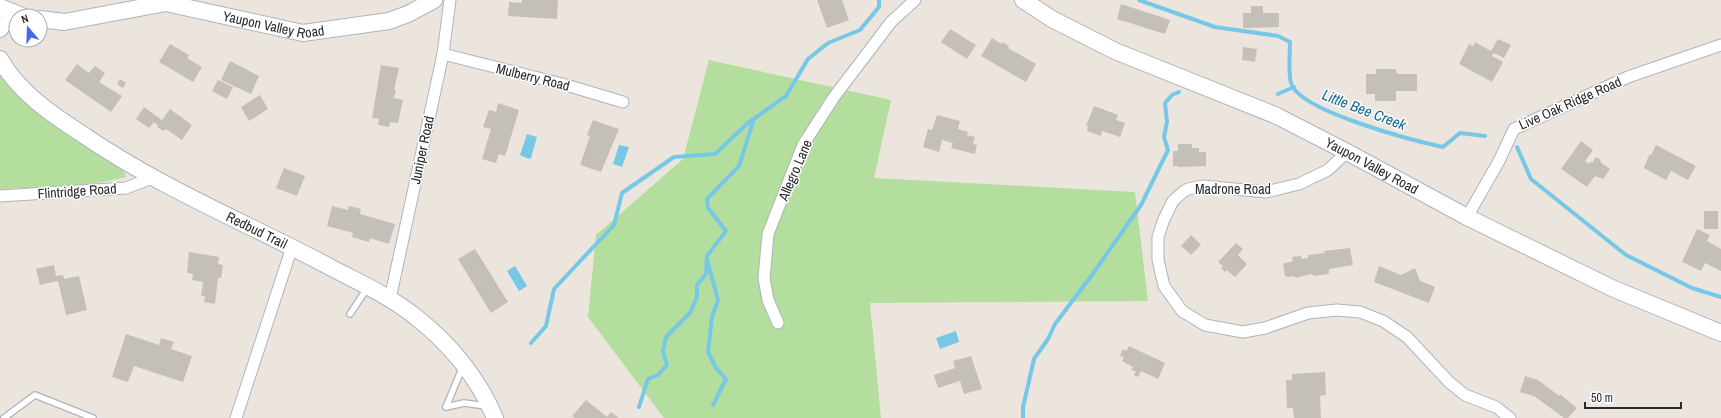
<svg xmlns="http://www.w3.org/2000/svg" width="1721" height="418" font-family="'Archivo Narrow',sans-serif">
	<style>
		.green { fill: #b3de9d }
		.water { fill: #77c8e7 }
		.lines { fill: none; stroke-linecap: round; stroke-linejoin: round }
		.stream { stroke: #77c8e7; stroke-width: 4 }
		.building { fill: #c4bfb8 }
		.lane-casing { stroke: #b0b3bd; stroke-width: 8 }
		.street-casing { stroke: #b0b3bd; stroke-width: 13 }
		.secondary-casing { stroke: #b0b3bd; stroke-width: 18 }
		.lane { stroke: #fff; stroke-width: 5.5 }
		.street { stroke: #fff; stroke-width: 11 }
		.secondary { stroke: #fff; stroke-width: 16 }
		.labels { text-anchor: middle; stroke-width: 3; stroke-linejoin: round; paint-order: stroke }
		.street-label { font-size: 14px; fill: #2a2a2a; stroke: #fff }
		.water-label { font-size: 15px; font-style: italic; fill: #166792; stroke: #fff }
	</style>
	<rect width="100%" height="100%" fill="#ebe5dd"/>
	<g class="green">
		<polygon points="709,60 891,100 874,178 1135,192 1148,301 870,303 881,418 664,418 588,317 596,235 683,159"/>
		<polygon points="0,71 122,168 126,177 83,186 0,189"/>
	</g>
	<g class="water">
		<polygon points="527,134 537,137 531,158 529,159 520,155"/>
		<polygon points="619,145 629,147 622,167 613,164"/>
		<polygon points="515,266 527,286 519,291 507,271"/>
		<polygon points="956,331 959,342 940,349 936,338"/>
	</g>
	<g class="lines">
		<g class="stream">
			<path d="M1139 0 1215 27 1278 36 1290 42C1290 54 1288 72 1291 83 1298 111 1415 141 1443 147L1460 133 1485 136"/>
			<polyline points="1278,94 1294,87"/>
			<polyline points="1517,147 1531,179 1626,255 1692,288 1721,297"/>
			<polyline points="708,263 718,300 712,317 708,352 716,368 726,379 713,405"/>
			<polyline points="531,343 546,326 554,289 614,225 622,193 674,157 715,154 748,123 786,96 808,59 828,43 860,30 879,7 879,0"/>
			<polyline points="639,407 648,379 658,375 667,365 663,351 666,337 690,313 697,297 697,285 706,274 707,256 726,231 708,208 707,199 739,166 754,119"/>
			<polyline points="1023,418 1023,407 1034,359 1048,339 1055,324 1092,275 1141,205 1168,150 1164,137 1167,122 1165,103 1172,95 1179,92"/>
		</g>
	</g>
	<g class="building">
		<polygon points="522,0 558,0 557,19 508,16 509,2 522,3"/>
		<polygon points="817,0 842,0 849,20 827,28"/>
		<polygon points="1121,4 1170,20 1165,34 1117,19"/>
		<polygon points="1251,6 1263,6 1263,13 1279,13 1279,27 1243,28 1243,13 1251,13"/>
		<polygon points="950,29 976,45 967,59 941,42"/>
		<polygon points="992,38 1001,44 1002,42 1009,46 1008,48 1036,64 1026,82 981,56"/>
		<polygon points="1498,39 1511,45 1504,58 1494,53 1492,56 1503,62 1492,82 1459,64 1469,44 1473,46 1475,42 1491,51"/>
		<polygon points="170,44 189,55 187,58 202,67 193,82 159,62"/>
		<polygon points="1243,47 1257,49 1255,62 1242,60"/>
		<polygon points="230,61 259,76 251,94 221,80"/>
		<polygon points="77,64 89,73 95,66 105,73 99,82 122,96 111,112 65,80"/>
		<polygon points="381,65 399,68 394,90 396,90 394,98 403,100 398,123 390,122 389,127 378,125 379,119 372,118"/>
		<polygon points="1376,69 1396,69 1397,74 1417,74 1417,91 1396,91 1396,101 1375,101 1375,94 1366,94 1366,74 1376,74"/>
		<polygon points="120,79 126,83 123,88 117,84"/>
		<polygon points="218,80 233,87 227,99 212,91"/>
		<polygon points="260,95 268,109 249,121 241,107"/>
		<polygon points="498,103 519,110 507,150 505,156 499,154 496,163 482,159 491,129 483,127 489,110 496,112"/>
		<polygon points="1094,106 1118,115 1116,120 1125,123 1120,137 1102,131 1101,136 1087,131 1088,126 1086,126"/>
		<polygon points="144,107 162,120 170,109 192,125 182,140 166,129 164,131 157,127 158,125 154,122 149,128 136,119"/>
		<polygon points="937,115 960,121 958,129 968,132 967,135 975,137 973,144 977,145 975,154 951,148 953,143 942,140 939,152 923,147 928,129 932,130"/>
		<polygon points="593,120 619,129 601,172 580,165 590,136 587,135"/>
		<polygon points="1581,141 1593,150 1585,161 1589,164 1590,162 1592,163 1596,157 1601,160 1600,162 1610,169 1603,179 1595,176 1587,187 1561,169"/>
		<polygon points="1178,144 1192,144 1192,148 1199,148 1199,152 1206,152 1206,166 1178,167 1178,166 1173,166 1173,151 1178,151"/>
		<polygon points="1656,145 1696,166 1688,180 1671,171 1666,180 1644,168 1649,155 1651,155"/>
		<polygon points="284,168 305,176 297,196 276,188"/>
		<polygon points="332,206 348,210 349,206 361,209 360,214 395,224 389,244 370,238 369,242 352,237 353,233 327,226"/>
		<rect x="1704" y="211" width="14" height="18"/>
		<polygon points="1697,229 1710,235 1707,241 1721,249 1721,271 1705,263 1701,271 1682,262"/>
		<polygon points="1191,235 1201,245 1191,255 1181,246"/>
		<polygon points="1236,243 1243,249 1238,255 1247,264 1235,277 1227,270 1225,272 1221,268 1223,266 1218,262"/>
		<polygon points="1350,248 1353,265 1329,269 1329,273 1327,274 1315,276 1311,274 1295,278 1295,276 1287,277 1285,276 1283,264 1293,261 1292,257 1301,256 1301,259 1308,258 1308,255 1325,253 1324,251"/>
		<polygon points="475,249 508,302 491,313 458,259"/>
		<polygon points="189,252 219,257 218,264 223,265 221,278 218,278 215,304 204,302 205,296 201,296 203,282 192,280 193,274 187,273"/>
		<polygon points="54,265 56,276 63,275 64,279 79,276 87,310 66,315 58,281 40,285 36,269"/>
		<polygon points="1379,266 1401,275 1415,268 1420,281 1435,287 1429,303 1374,282"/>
		<polygon points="126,334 159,345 161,338 174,342 171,349 192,356 183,382 134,366 128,382 112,377"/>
		<polygon points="1129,346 1165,363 1158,379 1141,371 1138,377 1134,375 1136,372 1131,369 1133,367 1122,361 1124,357 1120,356 1123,349 1126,351"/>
		<polygon points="971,356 982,389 964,394 960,381 938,388 934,375 955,368 953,361"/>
		<polygon points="1325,372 1326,395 1320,396 1321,418 1294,418 1293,408 1287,408 1286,380 1292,380 1292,374"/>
		<polygon points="1525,376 1538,380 1559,396 1560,394 1577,408 1568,418 1564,418 1534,396 1520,392"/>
		<polygon points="586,400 607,417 611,412 619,418 575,418 572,416"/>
	</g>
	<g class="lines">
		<g class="lane-casing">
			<g id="lane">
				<polyline points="350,314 368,287"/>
				<polyline points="446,407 463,366"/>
				<polyline points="446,407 464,403 486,406"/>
				<polyline points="4,418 35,395 93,418"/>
			</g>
		</g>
		<g class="street-casing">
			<g id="street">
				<polyline points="443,54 566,85 623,102"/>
				<polyline points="1347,152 1328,170 1299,184 1266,192 1203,186 1188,189 1183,192 1173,201 1164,219 1158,237 1158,260 1164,286 1182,311 1205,325 1243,332 1265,328 1308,313 1337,310 1360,312 1383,321 1407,337 1449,382 1465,395 1496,407 1510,418"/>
				<polyline points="0,196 126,188 152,178"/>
				<polyline points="1467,217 1499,161 1514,129 1628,77 1721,45"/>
				<polyline points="390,299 443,54 450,0"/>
				<polyline points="778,323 768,300 764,278 768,234 803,145 834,97 891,22 915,0"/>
				<polyline points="236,418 292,247"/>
			</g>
		</g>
		<g class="secondary-casing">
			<g id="secondary">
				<path id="s1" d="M1023 0 1052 19 1115 51 1277 116 1347 152 1467 217 1614 289 1721 333"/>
				<polyline points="0,7 22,16"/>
				<path id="s2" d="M40 19 64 22 166 3 303 33 389 21 408 14 434 0"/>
				<polyline points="0,29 3,24 16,19"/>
				<path id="s3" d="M0 59C18 92 54 116 85 136 161 188 247 223 328 266 358 282 390 296 417 318 450 344 479 379 495 418"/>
			</g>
		</g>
		<use href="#lane" class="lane"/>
		<use href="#street" class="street"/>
		<use href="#secondary" class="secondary"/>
	</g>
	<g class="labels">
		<g class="street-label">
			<text dy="5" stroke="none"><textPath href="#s2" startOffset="238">Yaupon Valley Road</textPath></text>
			<text transform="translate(533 77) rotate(14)" y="5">Mulberry Road</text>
			<text transform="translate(1570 103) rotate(-24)" y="5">Live Oak Ridge Road</text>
			<text transform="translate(422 150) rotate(-78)" y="5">Juniper Road</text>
			<text dy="5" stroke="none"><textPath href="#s1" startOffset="387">Yaupon Valley Road</textPath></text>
			<text transform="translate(795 170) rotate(-67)" y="5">Allegro Lane</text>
			<text x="1233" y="194">Madrone Road</text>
			<text transform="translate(77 191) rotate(-4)" y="5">Flintridge Road</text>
			<text dy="5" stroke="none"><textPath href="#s3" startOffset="312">Redbud Trail</textPath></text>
		</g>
		<g class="water-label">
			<text transform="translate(1364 110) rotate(21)" y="5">Little Bee Creek</text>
		</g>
	</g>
	<g transform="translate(28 28) rotate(341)"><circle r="19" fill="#ffffff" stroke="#aaaaaa"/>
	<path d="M0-3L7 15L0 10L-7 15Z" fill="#4766ee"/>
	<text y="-6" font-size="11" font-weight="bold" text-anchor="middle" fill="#2a2a2a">N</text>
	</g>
	<path d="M1585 402v6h96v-6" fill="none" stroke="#2a2a2a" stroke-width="2"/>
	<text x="1591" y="402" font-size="12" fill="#2a2a2a" stroke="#ffffff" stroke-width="3" paint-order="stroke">50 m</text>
</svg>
